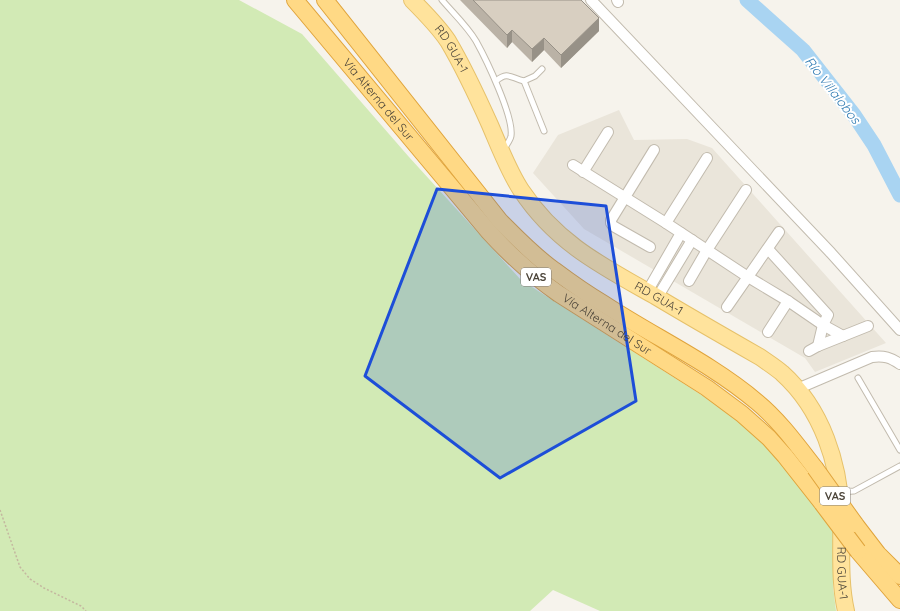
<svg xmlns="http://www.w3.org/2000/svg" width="900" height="611" font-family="Quicksand,sans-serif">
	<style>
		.residential { fill: #eae5da }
		.green { fill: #d2eab5 }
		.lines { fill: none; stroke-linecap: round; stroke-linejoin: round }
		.river { stroke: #a9d4f2; stroke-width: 15 }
		.service-casing { stroke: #c2bbae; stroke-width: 7 }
		.minor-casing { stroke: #c2bbae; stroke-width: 12 }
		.primary-casing { stroke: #e6c16a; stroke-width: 18 }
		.trunk-casing { stroke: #e0a43c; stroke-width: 18 }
		.path { stroke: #c4b79f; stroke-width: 1.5; stroke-dasharray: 2 2; stroke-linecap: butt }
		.service { stroke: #fff; stroke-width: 5 }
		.minor { stroke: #fff; stroke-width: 10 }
		.primary { stroke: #ffe39c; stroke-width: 16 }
		.trunk { stroke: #ffd985; stroke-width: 16 }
		.trunk-bridge-casing { stroke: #e0a43c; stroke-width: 18; stroke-linecap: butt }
		.trunk-bridge { stroke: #ffd985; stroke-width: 16 }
		.wall { fill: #bab2a6 }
		.shaded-wall { fill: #979187 }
		.building { fill: #d8cfc1; stroke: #979187 }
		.marked { fill: #1d4ed8; fill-opacity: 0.2; stroke: #1d4ed8; stroke-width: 3; stroke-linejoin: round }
		.labels { text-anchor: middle; stroke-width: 4; stroke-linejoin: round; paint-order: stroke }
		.shield { fill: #fff; stroke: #817c74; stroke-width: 1 }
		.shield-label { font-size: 11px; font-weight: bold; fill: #4b4439 }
		.street-label { font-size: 12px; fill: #4b4439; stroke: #fff }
		.water-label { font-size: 13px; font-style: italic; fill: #2e7ab2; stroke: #fff }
	</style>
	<rect width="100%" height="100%" fill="#f6f3ec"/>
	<polygon class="residential" points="619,110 634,140 687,139 712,148 886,343 815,372 805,358 584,229 533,173 558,135"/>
	<polygon class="green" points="0,0 239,0 302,34 409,157 521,280 703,396 751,431 780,461 834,531 833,586 836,611 600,611 553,590 530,611 0,611"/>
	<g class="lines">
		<polyline class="river" points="747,0 803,50 854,115 874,145 900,195"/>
		<g class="service-casing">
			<g id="service">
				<path d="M442 0C453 13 467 26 476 41 486 59 514 117 511 136 510 141 506 145 504 149"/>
				<path d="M496 81C508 71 511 78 524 81L535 76 542 69"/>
				<polyline points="524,81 544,131"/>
				<polyline points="858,378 900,450"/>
				<polyline points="840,492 854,491 900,466"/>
			</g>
		</g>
		<g class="minor-casing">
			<g id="minor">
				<polyline points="591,0 831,253 900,330"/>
				<polyline points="617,0 618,2"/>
				<polyline points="573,165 666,223 748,277 788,301 823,325 843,336"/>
				<polyline points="583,172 608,132"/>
				<polyline points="666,223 707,158"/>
				<polyline points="650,247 613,226 611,223 611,220 654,150"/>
				<polyline points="768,249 828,315 823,325 818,346"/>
				<polyline points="689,281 707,250 746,190"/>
				<polyline points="647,292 681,233"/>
				<polyline points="657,298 692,240"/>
				<polyline points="727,307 779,232"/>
				<polyline points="768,332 788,301"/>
				<polyline points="809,351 818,346 868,326"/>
				<path d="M797 389 872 357C884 355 891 358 900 364"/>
			</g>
		</g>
		<g class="primary-casing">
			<g id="primary">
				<path id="s1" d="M412 0C425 13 438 26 448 41 464 68 477 96 490 125 499 146 509 172 521 190 556 243 602 266 655 296 690 317 725 337 760 357 767 362 775 367 782 373 822 409 840 464 841 517 842 549 839 580 846 611"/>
			</g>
		</g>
		<g class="trunk-casing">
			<g id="trunk">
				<path id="s2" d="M295 0 489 232C510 255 533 276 559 294L707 388 742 414 769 438 785 456 822 503"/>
				<path d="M325 0 500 221C517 238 534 256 554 270 570 282 587 294 604 304 654 337 711 363 757 402 779 420 797 445 815 468"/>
				<polyline points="855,524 878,554 900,576"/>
				<polyline points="858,551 900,600"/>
			</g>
		</g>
		<polyline class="path" points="0,510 20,567 30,579 44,588 81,606 86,611"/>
		<use href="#service" class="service"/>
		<use href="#minor" class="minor"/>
		<use href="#primary" class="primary"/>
		<use href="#trunk" class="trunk"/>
		<g class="trunk-bridge-casing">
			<g id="trunk-bridge">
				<polyline points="815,468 855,524"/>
				<polyline points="822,503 858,551"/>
			</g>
		</g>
		<use href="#trunk-bridge" class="trunk-bridge"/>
	</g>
	<polygon class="wall" points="460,0 581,0 599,31 561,68 544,50 532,62 512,42 507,48"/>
	<g class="shaded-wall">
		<polygon points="599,18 599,31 561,68 561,55"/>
		<polygon points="512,30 512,42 507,48 507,35"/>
		<polygon points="544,38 544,50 532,62 532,49"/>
	</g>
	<polygon class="building" points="473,0 581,0 599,18 561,55 544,38 532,49 512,30 507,35"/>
	<path class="marked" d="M437 189 606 206 636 401 500 478 365 376Z"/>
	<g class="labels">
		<g class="shield">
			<rect x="521" y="268" width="30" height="18" rx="3"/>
			<rect x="820" y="487" width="30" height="18" rx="3"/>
		</g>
		<g class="shield-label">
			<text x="536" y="281">VAS</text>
			<text x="835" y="500">VAS</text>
		</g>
		<g class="street-label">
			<text dy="4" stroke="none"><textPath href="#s1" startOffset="63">RD GUA-1</textPath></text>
			<text dy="4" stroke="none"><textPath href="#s2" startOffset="130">Vía Alterna del Sur</textPath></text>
			<text dy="4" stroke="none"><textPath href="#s1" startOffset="398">RD GUA-1</textPath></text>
			<text dy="4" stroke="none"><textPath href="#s2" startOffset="453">Vía Alterna del Sur</textPath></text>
			<text dy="4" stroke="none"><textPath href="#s1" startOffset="758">RD GUA-1</textPath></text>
		</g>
		<g class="water-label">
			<text transform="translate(833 90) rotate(52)" y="5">Río Villalobos</text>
		</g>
	</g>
</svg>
